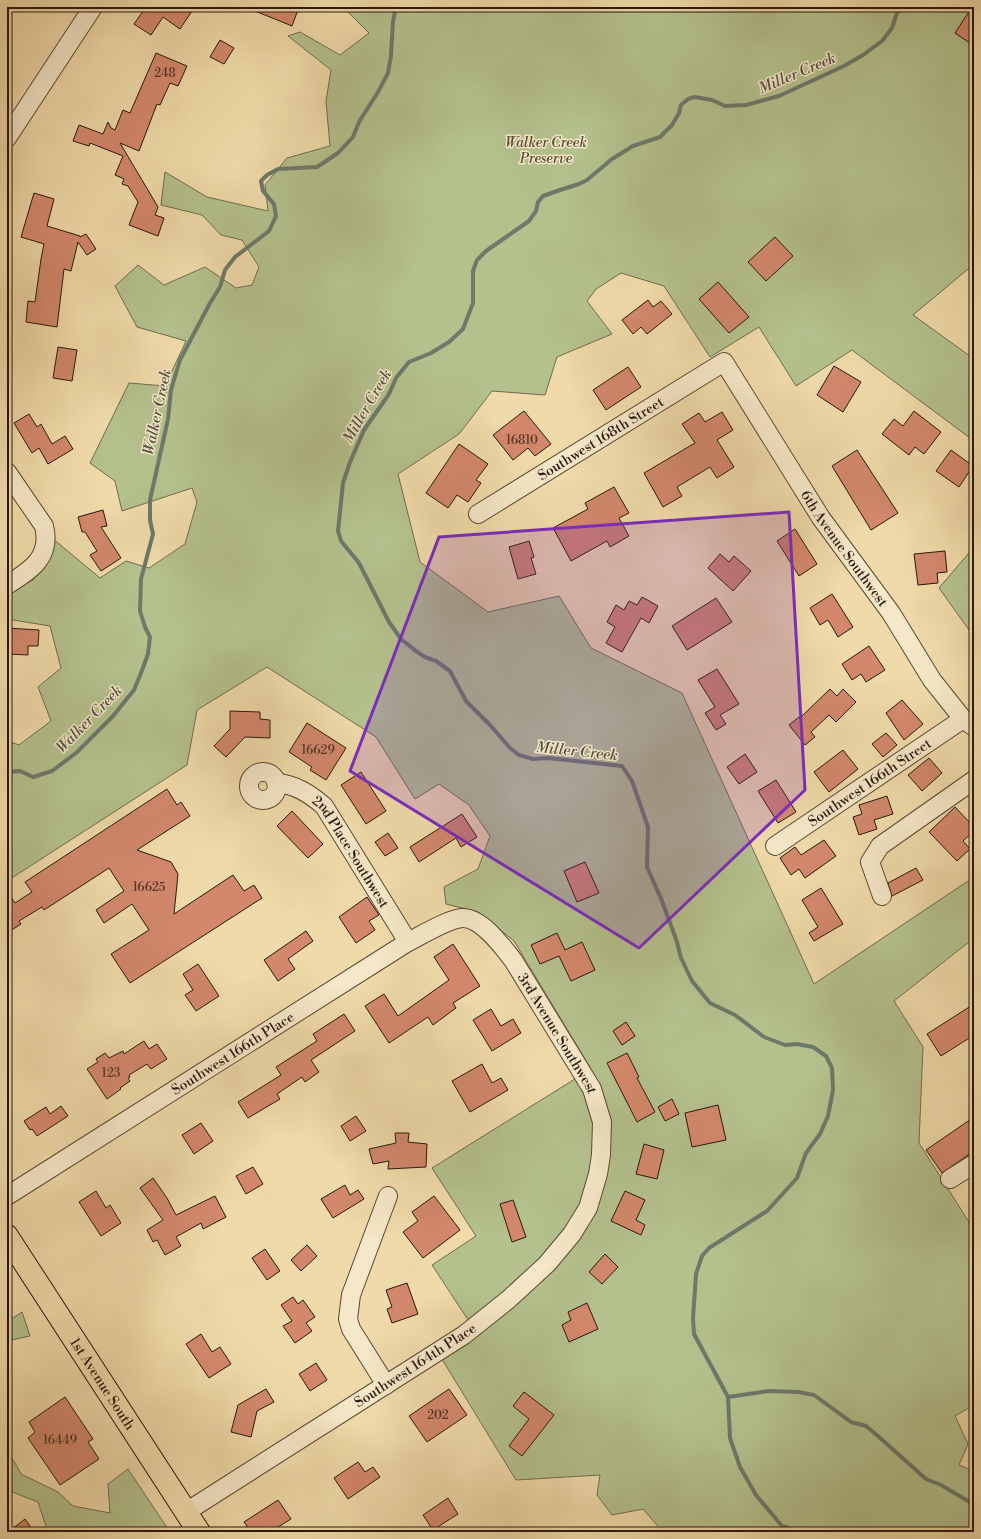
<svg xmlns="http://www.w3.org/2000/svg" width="981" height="1539" font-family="'Libre Bodoni',serif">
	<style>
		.green { fill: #b4c18d; stroke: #6e6c4d }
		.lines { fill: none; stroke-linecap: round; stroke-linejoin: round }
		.stream { stroke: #6c796b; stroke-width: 4 }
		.building { fill: #d3886c; stroke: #28170d }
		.minor-casing { stroke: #5a4834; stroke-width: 20 }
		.major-casing { stroke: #28170d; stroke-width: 24 }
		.minor { stroke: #f5e7c7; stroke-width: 18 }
		.major { stroke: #f0daa9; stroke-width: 22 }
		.marked { fill: #7b2cbf; fill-opacity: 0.2; stroke: #7b2cbf; stroke-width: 3; stroke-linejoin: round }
		.labels { text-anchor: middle; stroke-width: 3; stroke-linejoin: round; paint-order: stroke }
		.number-label { font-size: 12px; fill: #533325 }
		.park-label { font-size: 14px; font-style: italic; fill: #524a33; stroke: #f5e7c7 }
		.street-label { font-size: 14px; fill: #28170d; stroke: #f5e7c7 }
		.water-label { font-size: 15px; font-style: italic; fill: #505044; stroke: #f5e7c7 }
	</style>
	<rect width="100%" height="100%" fill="#f0daa9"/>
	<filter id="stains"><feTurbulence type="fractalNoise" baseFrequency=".005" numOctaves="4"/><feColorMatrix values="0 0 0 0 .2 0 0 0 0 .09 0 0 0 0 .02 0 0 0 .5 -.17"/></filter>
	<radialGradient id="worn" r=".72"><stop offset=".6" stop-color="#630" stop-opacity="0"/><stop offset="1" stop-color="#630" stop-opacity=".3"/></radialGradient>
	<g class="green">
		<polygon points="343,7 974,7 974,264 913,315 974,359 974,441 852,350 796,386 759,327 710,357 664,286 621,273 596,289 587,301 612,334 557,357 545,395 492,391 459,434 398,474 420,562 488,612 559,596 591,648 682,693 814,984 974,877 974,938 894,1001 923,1047 919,1143 974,1230 974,1405 955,1416 968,1444 959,1465 974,1471 974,1532 957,1532 947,1528 941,1532 663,1532 643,1509 612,1515 597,1495 600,1475 516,1480 440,1356 476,1332 432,1265 476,1236 432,1168 591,1069 514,941 478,912 446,904 444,887 478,869 490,836 469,805 439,784 415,799 376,737 267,667 197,710 187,765 7,881 7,741 19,745 51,721 38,687 61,668 50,626 7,619 7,594 33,580 44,565 52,538 100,578 126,561 149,568 185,544 197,502 192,488 122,511 115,481 90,463 129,383 165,386 186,341 137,327 115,286 138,265 164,285 205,267 236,288 252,285 259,267 242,240 221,235 202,215 161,205 165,172 207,197 268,211 265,185 287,158 330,146 326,101 331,70 288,36 300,32 340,55 369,33"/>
		<polygon points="974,547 974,637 939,588"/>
		<polygon points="22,1312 30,1336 7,1341 7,1322"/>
		<polygon points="7,1452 15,1463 21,1474 58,1492 73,1506 110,1513 108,1484 128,1469 170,1532 48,1532 38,1502 7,1490"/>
	</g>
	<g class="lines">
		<g class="stream">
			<polyline points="7,772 20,771 33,777 52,771 76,753 113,716 134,690 141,673 148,654 150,637 145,627 140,611 141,579 153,534 150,520 150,500 168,419 171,390 180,360 210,303 220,287 225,270 235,257 269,231 276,216 274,204 263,191 261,181 267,175 278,169 317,167 338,153 353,137 359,122 378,92 388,73 391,56 393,21 396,7"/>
			<polyline points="728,1397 769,1391 798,1392 814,1395 851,1422 866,1426 879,1437 926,1479 941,1485 968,1501 974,1502"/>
			<polyline points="802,1532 782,1526 756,1495 740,1467 730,1438 728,1397 694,1334 693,1318 696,1274 702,1256 709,1248 767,1211 797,1178 806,1153 820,1134 828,1116 833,1090 832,1068 826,1056 813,1047 797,1044 785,1045 764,1037 735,1015 710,1003 692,981 681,958 677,942 662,901 647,867 648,827 632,781 622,766 548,758 533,759 519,755 510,748 490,725 466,701 450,671 436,661 425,657 416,651 401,639 389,622 359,563 341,541 338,531 343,483 350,462 364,430 389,394 396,378 409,362 431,353 449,342 463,329 473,303 473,271 477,260 486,251 529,221 536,211 538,202 543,196 557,191 579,184 587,180 612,159 633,146 660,137 672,125 679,113 681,105 688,99 695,97 712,100 725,106 746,105 779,96 844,66 863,55 882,41 892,28 899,7"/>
		</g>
	</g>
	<g class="building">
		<polygon points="146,7 186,7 192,11 180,29 163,17 151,35 134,24"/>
		<polygon points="245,7 299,7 292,26"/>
		<polygon points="972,7 974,7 974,46 955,33"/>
		<polygon points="220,40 234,48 224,64 210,57"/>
		<polygon points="156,53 187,66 178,86 170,83 160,105 157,104 139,151 120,143 158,207 155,215 164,218 158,236 129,225 138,202 128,186 122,184 124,179 115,175 123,156 90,143 89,146 73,141 79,125 103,134 108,122 111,128 115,130 123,110 130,113"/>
		<polygon points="34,193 54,199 47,226 80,236 80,237 86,234 96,249 87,255 78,242 71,271 64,269 57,327 26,322 28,301 35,302 41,259 44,244 21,237"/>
		<polygon points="775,237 793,256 766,281 748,262"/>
		<polygon points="718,282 749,317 729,333 699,299"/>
		<polygon points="648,300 653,307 661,301 672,314 647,334 641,327 633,334 622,320"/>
		<polygon points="58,347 77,350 72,381 53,378"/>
		<polygon points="834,366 861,382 843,412 817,395"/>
		<polygon points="628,367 641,387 606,410 593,390"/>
		<polygon points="524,411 551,444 535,456 528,448 513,460 493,435"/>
		<polygon points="914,411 941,432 924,454 915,447 909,455 882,434 894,419 903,426"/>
		<polygon points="722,412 733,430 717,440 734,467 717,478 710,467 677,487 682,496 663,507 644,473 695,443 682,424 699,413 705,422"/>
		<polygon points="29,414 37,427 41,424 52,444 65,436 73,449 48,464 39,448 32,453 14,423"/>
		<polygon points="459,444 488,464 476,480 481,483 468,502 457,495 448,508 426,493"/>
		<polygon points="857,450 898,513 871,530 832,466"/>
		<polygon points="951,450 973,466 959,487 936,471"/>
		<polygon points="614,487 629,513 619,518 629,536 610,547 607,541 571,561 553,528 588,509 585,503"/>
		<polygon points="103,510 107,526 101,527 121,558 101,571 90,555 97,551 85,532 82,532 78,517"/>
		<polygon points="795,529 817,564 799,576 777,541"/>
		<polygon points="529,541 534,557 531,558 536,574 518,579 509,547"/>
		<polygon points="945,551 947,572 937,573 938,583 918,585 914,554"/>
		<polygon points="720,554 729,562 734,556 751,571 733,591 708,568"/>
		<polygon points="832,594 853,627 838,637 828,620 820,625 810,608"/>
		<polygon points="642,597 658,606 649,623 641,618 622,652 606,643 615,627 607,622 616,605 624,610 629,601 637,605"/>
		<polygon points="716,598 732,622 687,650 672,626"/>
		<polygon points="7,628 39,630 38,646 28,646 28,655 7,654"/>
		<polygon points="869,646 885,670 866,682 861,674 852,680 842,664"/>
		<polygon points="717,669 739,704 720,715 726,724 716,730 705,713 715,707 698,680"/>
		<polygon points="830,689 837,696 843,689 856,702 836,722 829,715 811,732 815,737 805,745 789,725 799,717 800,718"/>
		<polygon points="902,700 923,724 904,740 886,713"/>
		<polygon points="230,711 260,712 260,719 270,720 270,738 245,737 226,757 214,746 230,729"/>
		<polygon points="307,723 346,748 326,780 310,770 312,767 289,752"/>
		<polygon points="886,733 897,745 883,757 872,744"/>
		<polygon points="843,750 858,769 829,792 814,772"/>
		<polygon points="745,754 757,772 739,784 727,767"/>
		<polygon points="929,758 942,773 922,791 908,775"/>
		<polygon points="361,772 386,811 366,824 341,785"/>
		<polygon points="776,780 796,812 778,823 758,791"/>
		<polygon points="167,789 177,805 181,802 190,816 137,850 171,862 178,874 174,914 233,875 244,891 254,885 262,898 130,983 111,954 149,930 132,904 104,923 96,910 124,891 109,868 44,910 42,907 19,921 21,924 7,933 7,891 15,903 32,892 25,882"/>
		<polygon points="887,796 893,814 874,820 877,829 859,835 853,817 862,814 859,805"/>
		<polygon points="955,807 974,827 974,831 963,841 970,849 957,861 929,832"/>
		<polygon points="292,811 323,844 308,858 277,826"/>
		<polygon points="462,814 477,837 461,847 456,838 419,862 410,847"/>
		<polygon points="388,833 398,848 385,856 375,842"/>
		<polygon points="824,840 836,856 805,878 799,869 791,875 780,858 795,847 801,855"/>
		<polygon points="585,862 599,893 577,902 564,871"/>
		<polygon points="916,868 923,880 892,896 888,883"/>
		<polygon points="821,888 843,924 814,941 809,933 818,927 802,900"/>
		<polygon points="367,897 379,915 369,921 375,930 356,943 339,917"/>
		<polygon points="306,931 313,941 288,959 295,969 278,981 264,960"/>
		<polygon points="557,933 565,950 582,942 595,970 571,981 559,956 540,964 531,945"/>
		<polygon points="453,944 480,986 453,1003 456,1008 433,1025 428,1017 389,1043 365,1006 384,994 398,1016 449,980 434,957"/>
		<polygon points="198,964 219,996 196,1011 185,995 193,990 183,974"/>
		<polygon points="974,1004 974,1035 941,1056 927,1034"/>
		<polygon points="491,1009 501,1026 513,1019 521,1033 492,1051 473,1020"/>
		<polygon points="344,1014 355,1031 311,1060 319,1072 305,1082 302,1077 277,1094 280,1099 248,1118 238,1102 281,1075 276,1067 317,1041 313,1034"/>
		<polygon points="626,1022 635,1036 622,1045 613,1031"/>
		<polygon points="144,1041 149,1049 157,1044 167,1059 151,1069 147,1064 129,1075 130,1077 128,1078 130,1081 120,1088 121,1089 107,1099 87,1069 98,1062 96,1059 105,1053 109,1058 123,1051 124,1054"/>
		<polygon points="627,1053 639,1077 637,1078 655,1112 637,1122 607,1063"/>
		<polygon points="482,1064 492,1083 501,1078 508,1090 470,1112 452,1081"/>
		<polygon points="672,1099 679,1114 665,1121 658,1107"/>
		<polygon points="718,1105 726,1140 692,1147 685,1113"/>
		<polygon points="61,1106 68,1116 37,1136 32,1129 30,1130 24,1121 46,1107 50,1114"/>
		<polygon points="356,1116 366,1131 350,1141 341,1126"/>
		<polygon points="974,1117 974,1151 942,1173 926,1150"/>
		<polygon points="201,1123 213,1141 194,1154 182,1135"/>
		<polygon points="395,1133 409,1133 408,1142 427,1144 426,1167 388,1169 389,1161 373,1164 369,1149 396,1143"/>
		<polygon points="644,1144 664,1150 657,1179 636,1174"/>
		<polygon points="253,1167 263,1184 246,1194 236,1176"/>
		<polygon points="153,1178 167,1198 176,1215 215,1196 226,1217 203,1229 201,1223 176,1237 181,1246 165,1255 157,1240 153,1242 147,1230 163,1220 140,1188"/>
		<polygon points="345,1185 350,1195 358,1190 364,1199 333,1218 321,1199"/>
		<polygon points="96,1191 106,1208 110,1205 121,1223 101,1236 79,1202"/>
		<polygon points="625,1191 645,1200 636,1220 645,1225 641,1235 611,1221"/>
		<polygon points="434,1196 460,1230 423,1258 403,1232 418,1221 412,1212"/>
		<polygon points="513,1200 526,1237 512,1242 500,1204"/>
		<polygon points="307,1245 317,1256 301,1271 291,1260"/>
		<polygon points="265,1249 280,1271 267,1280 252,1258"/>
		<polygon points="605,1254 618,1267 602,1284 589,1272"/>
		<polygon points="407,1283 418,1314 392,1323 387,1309 392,1307 386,1290"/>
		<polygon points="293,1297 298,1304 303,1300 315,1317 306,1323 312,1331 295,1343 283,1326 292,1321 281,1305"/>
		<polygon points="587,1303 598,1329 569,1342 562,1325 571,1320 568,1312"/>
		<polygon points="201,1334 212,1352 220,1347 231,1364 209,1378 186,1344"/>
		<polygon points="316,1363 327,1380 310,1391 299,1374"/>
		<polygon points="266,1389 274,1402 257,1411 251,1437 231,1432 238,1405"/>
		<polygon points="449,1389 467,1415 427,1442 409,1416"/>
		<polygon points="524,1392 554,1415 522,1456 509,1446 529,1419 513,1406"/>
		<polygon points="65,1397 93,1439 88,1442 99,1459 60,1485 28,1438 35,1432 29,1422"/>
		<polygon points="358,1462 365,1472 373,1467 380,1477 348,1499 334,1478"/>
		<polygon points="448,1498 458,1514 433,1530 423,1515"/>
		<polygon points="278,1500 291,1519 270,1532 251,1532 244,1522"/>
		<polygon points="25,1519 34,1532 8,1532"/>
	</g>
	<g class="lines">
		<g class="minor-casing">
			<g id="minor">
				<polyline points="7,138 93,7"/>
				<path d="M7 472 44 526C52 557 30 571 7 585"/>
				<path id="s1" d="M478 514 724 362 821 518 891 613 932 680 963 719 974 727"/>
				<circle cx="263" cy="786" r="14"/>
				<path id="s2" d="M276 783C295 784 310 794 324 806L408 942"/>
				<path id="s3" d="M775 846 963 719"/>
				<polyline points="882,896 870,862 880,846 974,780"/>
				<polyline points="950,1179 974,1164"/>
				<path id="s4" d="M7 1196 408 942C422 935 448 919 462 918 481 917 502 946 513 960L592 1089 602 1122 601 1155 598 1174 588 1208 572 1234 547 1264 509 1299 464 1335 186 1512"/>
				<polyline points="386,1385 351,1329 348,1319 351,1295 388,1196"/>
			</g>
		</g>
		<g class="major-casing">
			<g id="major">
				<path id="s5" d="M7 1236 199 1532"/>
			</g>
		</g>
		<use href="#minor" class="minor"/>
		<use href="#major" class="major"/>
	</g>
	<path class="marked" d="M789 512 805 790 639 948 350 771 439 537Z"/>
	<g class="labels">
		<g class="number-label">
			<text x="165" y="77">248</text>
			<text x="522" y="444">16810</text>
			<text x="318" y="754">16629</text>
			<text x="149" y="891">16625</text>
			<text x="111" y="1077">123</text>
			<text x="438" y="1419">202</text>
			<text x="60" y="1444">16449</text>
		</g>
		<g class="park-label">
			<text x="546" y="147">Walker Creek<tspan x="546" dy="16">Preserve</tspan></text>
		</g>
		<g class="street-label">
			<text dy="5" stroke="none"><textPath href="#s1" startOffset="144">Southwest 168th Street</textPath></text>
			<text dy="5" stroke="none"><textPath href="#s1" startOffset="511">6th Avenue Southwest</textPath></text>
			<text dy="5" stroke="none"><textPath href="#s3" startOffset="114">Southwest 166th Street</textPath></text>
			<text dy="5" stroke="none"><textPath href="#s2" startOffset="107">2nd Place Southwest</textPath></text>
			<text dy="5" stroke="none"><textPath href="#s4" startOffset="688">3rd Avenue Southwest</textPath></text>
			<text dy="5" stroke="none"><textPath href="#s4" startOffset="267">Southwest 166th Place</textPath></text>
			<text transform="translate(415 1365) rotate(-33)" y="5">Southwest 164th Place</text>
			<text dy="5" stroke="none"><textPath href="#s5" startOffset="176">1st Avenue South</textPath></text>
		</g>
		<g class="water-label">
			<text transform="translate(797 73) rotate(-23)" y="5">Miller Creek</text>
			<text transform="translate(367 406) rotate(-60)" y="5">Miller Creek</text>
			<text transform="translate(157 412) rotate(-78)" y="5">Walker Creek</text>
			<text transform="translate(89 719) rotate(-46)" y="5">Walker Creek</text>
			<text transform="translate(577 751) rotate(6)" y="5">Miller Creek</text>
		</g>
	</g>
	<rect width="981" height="1539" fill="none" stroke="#f0daa9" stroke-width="24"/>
	<rect x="8" y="8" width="965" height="1523" fill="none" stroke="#28170d" stroke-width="2"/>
	<rect x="12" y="12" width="957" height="1515" fill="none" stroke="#28170d"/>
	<rect width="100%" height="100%" filter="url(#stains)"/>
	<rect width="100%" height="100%" fill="url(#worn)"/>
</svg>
